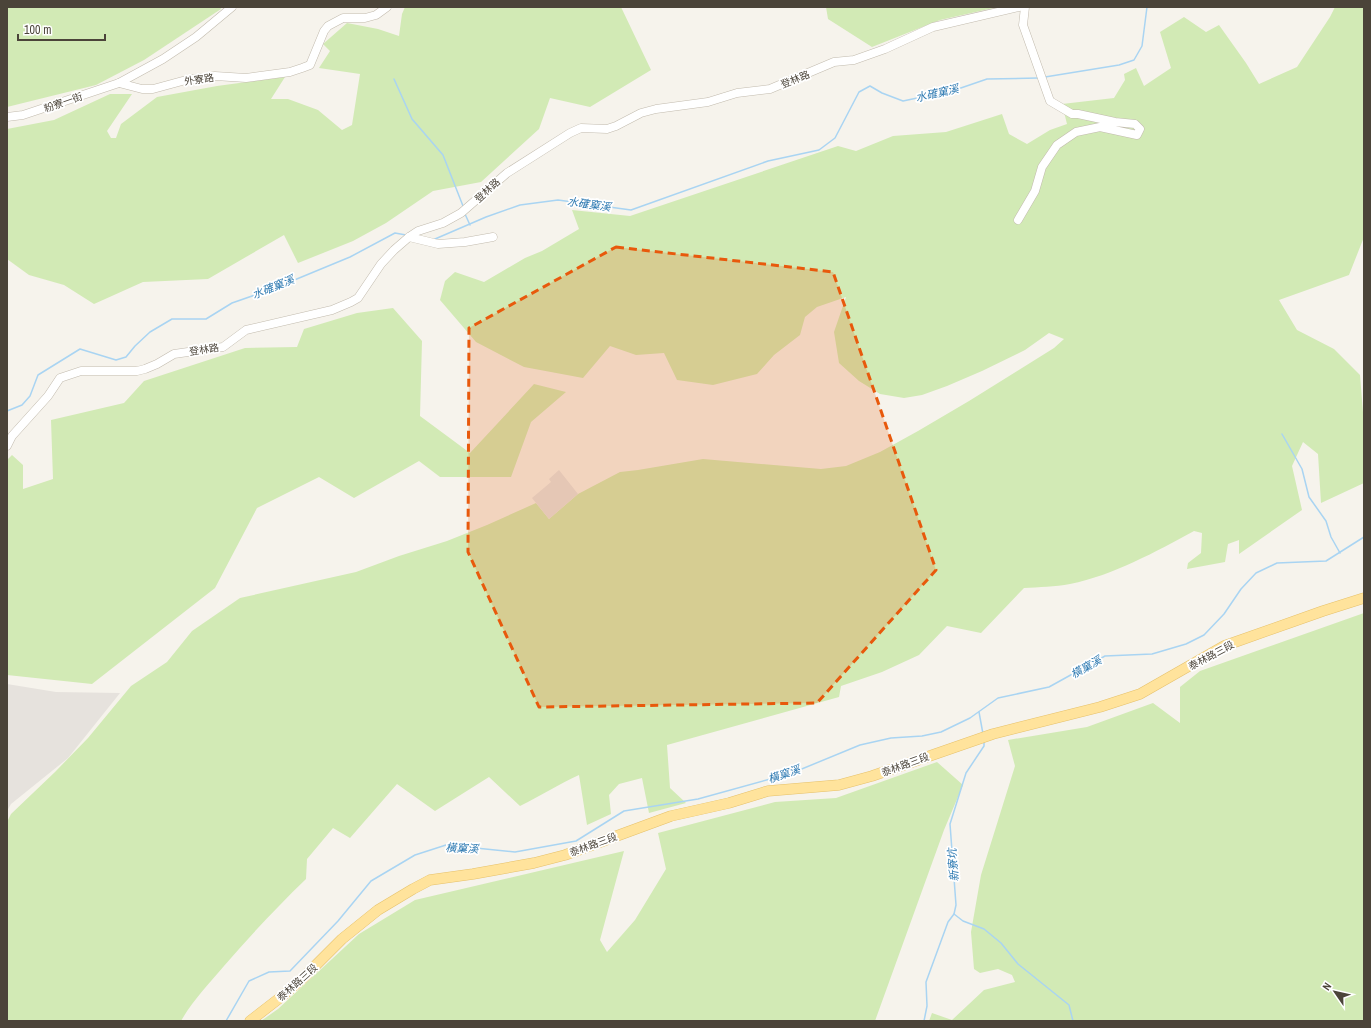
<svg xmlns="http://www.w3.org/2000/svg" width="1371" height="1028" font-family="'Archivo Narrow','Noto Sans TC',sans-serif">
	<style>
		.industrial { fill: #e6e2dd }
		.green { fill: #d2eab5 }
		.parking { fill: #e5e3e0 }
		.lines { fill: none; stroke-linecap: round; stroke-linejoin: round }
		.stream { stroke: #a9d4f2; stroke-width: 1.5 }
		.minor-casing { stroke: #c2bbae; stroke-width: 9 }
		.major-casing { stroke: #e6c16a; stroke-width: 11 }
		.minor { stroke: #fff; stroke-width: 8 }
		.major { stroke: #ffe39c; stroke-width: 10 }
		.marked { fill: #e8590c; fill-opacity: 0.2; stroke: #e8590c; stroke-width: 3; stroke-dasharray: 8 5; stroke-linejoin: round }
		.labels { text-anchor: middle; stroke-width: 3.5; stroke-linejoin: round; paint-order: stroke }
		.street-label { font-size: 10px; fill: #4b4439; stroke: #fff }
		.water-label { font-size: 11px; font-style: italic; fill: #2e7ab2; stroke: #fff }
	</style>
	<rect width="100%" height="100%" fill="#f6f3ec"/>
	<polygon class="industrial" points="7,684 56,692 120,693 68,758 11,804 7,811"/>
	<g class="green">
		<polygon points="7,7 220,7 221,9 144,60 96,85 7,107"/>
		<polygon points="405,7 621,7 651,70 590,107 550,98 539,129 481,182 433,191 386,223 353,241 298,263 284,235 208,279 143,282 94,304 64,285 29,275 7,259 7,129 54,120 110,94 132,94 107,131 111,138 116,138 121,124 157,97 217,86 285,77 271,99 288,99 318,110 342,130 352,125 360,74 319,68 330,51 323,44 347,23 378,29 399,36 402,14"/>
		<polygon points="826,7 998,7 940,20 872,47 828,19"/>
		<path d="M1335 7H1364V237L1349 275 1279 300 1297 330 1334 349 1360 375 1364 425V483L1321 503 1318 454 1303 442 1292 466 1302 510 1239 554V540L1228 544 1225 562 1187 569 1188 563 1201 553 1202 533 1194 531C1155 552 1114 575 1070 584 1055 587 1039 587 1024 588L981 633 947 626 919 655 882 672 841 686 839 697 667 745 670 788 686 803 649 813 642 778 619 784 609 795 611 814 587 825 579 775C559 784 540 796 520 806L489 777 435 811 397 784 350 838 333 828 307 859 306 879C277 907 250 936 224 966 209 984 193 1000 181 1021H7V822L11 814 55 772 88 738 131 686 167 662 192 631 240 598 356 572 399 556 447 541 487 525 536 503 549 519 578 494 620 472 638 470 703 459 821 469 846 466 880 452 918 431 969 401 1054 348 1064 339 1049 333 1025 350 982 371 947 386 922 395 904 398 880 394 859 381 839 363 834 332 846 297 817 307 805 317 800 335 774 355 757 374 713 385 677 380 664 353 636 355 610 346 583 378 524 367 476 342 440 300 445 281 455 272 484 282 525 258 542 251 579 229 572 210 630 216 838 146 856 151 893 136 946 132 1002 114 1009 134 1027 144 1050 130 1067 124 1062 104 1114 98 1125 80 1124 74 1136 68 1144 86 1171 68 1160 32 1184 17 1206 32 1219 25 1246 63 1259 84 1297 67 1330 17Z"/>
		<polygon points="393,308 422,341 420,416 470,453 534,384 566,392 531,422 511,477 440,477 419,461 354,498 319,477 257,508 215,588 92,684 7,675 7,460 12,455 23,465 23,489 53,479 51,420 124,403 144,381 245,348 297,347 304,329 357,313"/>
		<polygon points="1364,613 1364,1021 929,1021 932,1013 952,1020 984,990 1015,982 1012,975 998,969 980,973 974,969 971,932 981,875 1015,766 1008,740 1087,727 1153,703 1180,723 1180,687 1200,671"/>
		<polygon points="937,762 963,785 944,830 875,1021 261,1021 278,1009 359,934 415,900 624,851 600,940 607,952 635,920 666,869 658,833 775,802 836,798"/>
	</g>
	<polygon class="parking" points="559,470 578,494 549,519 532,498 551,482 549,479"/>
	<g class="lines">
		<g class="stream">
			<polyline points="1045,77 1119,65 1134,60 1142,46 1147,7"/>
			<polyline points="394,79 412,119 443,155 463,206"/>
			<polyline points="465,214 470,225"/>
			<polyline points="435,239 486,217 520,205 558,200 631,210 768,161 819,150 835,138 859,92 870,86 882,93 903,101 955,90 987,79 1038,78"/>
			<polyline points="7,411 22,405 30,396 38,375 80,349 116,360 126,357 135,346 150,332 172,319 206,319 232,303 275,288 350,257 395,233 406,235"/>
			<polyline points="1282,434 1302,469 1309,497 1326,521 1331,537 1340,553"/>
			<polyline points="979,712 983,734"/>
			<polyline points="954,914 963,921 984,929 1001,943 1018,964 1069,1005 1073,1021"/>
			<polyline points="226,1021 249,981 269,972 290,971 338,921 371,881 415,855 446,845 515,852 576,841 624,811 698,799 792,773 860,745 891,738 922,736 941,732 970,718 998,698 1049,687 1105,656 1152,654 1186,644 1204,635 1224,614 1241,589 1256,573 1277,563 1326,561 1364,537"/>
			<polyline points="924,1021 927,1006 926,982 948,922 954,914 956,905 950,824 966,773 984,746 984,741"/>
		</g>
		<g class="minor-casing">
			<g id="minor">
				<polyline points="119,83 142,89 153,89 186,80 215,76 246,78 290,72 302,68 310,65 324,31 328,26 343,18 365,18 376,15 387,7"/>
				<polyline points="7,117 23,115 119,83 163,59 196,37 232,7"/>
				<polyline points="1018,220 1035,191 1042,167 1057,145 1076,132 1100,127 1137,135 1140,129 1135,124 1115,122 1078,114 1072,114 1050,101 1023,25 1025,7"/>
				<polyline points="409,237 438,244 465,242 493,237"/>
				<polyline points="7,446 12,436 48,396 60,378 81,371 137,371 145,369 157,364 174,354 223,347 246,330 332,310 351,302 358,298 381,264 394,250 409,237 418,231 443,223 461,213 507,173 570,133 581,128 607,129 616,126 641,113 656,109 708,102 737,93 770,89 834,62 854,60 885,49 933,27 1019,7"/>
			</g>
		</g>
		<g class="major-casing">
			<polyline id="major" points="250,1021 281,997 303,978 342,939 378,910 413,889 430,880 473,874 534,863 565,855 671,816 729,803 768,791 839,785 872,776 993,734 1100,707 1140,694 1224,646 1323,611 1364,598"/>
		</g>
		<use href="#minor" class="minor"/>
		<use href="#major" class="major"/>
	</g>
	<path class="marked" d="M616 247 833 272 936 570 817 703 539 707 468 552 469 328Z"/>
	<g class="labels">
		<g class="street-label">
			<text transform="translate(199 79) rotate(-8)" y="4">外寮路</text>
			<text transform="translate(795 79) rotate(-22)" y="4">登林路</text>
			<text transform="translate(63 102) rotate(-19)" y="4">粉寮一街</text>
			<text transform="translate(487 190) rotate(-43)" y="4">登林路</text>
			<text transform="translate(204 349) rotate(-9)" y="4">登林路</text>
			<text transform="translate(1211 655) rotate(-28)" y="4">泰林路三段</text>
			<text transform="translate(905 764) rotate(-20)" y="4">泰林路三段</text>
			<text transform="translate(593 844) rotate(-20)" y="4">泰林路三段</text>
			<text transform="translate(297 982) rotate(-42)" y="4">泰林路三段</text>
		</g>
		<g class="water-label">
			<text transform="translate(937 93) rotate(-13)" y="4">水確窠溪</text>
			<text transform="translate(589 204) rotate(8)" y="4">水確窠溪</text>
			<text transform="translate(273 287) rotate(-22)" y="4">水確窠溪</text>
			<text transform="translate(1086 667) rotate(-29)" y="4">橫窠溪</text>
			<text transform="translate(784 774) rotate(-18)" y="4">橫窠溪</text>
			<text transform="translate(462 848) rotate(3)" y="4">橫窠溪</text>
			<text transform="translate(953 865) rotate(-94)" y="4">新寮坑</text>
		</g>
	</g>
	<rect width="1371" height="1028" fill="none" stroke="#4b4439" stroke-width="16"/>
	<g transform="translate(1335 992) rotate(304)" stroke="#ffffff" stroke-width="3" paint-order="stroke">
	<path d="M0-3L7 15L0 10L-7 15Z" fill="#4b4439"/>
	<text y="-6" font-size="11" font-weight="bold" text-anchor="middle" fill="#4b4439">N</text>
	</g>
	<path d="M18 34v6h87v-6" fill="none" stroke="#4b4439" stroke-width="2"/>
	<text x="24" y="34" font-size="12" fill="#4b4439" stroke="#ffffff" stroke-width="3" paint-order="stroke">100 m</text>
</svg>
